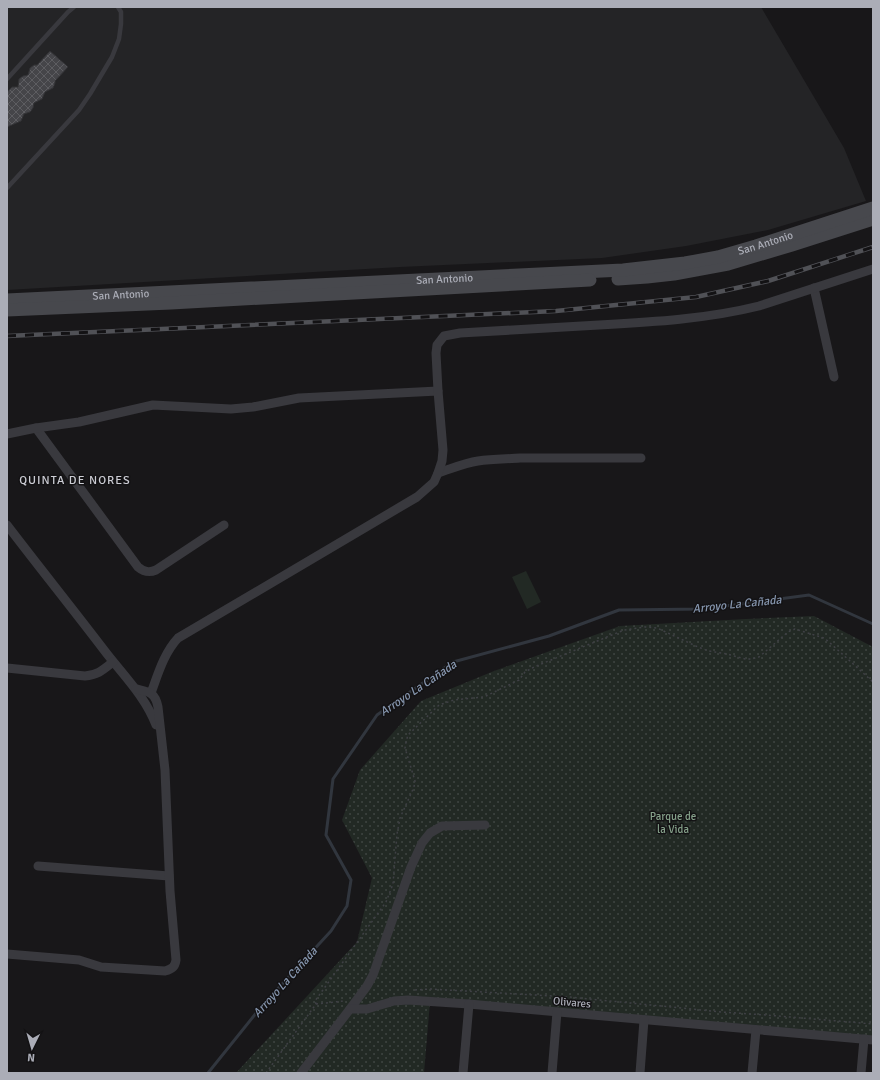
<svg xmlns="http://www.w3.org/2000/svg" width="880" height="1080" font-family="Signika,sans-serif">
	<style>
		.built { fill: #242426 }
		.park { fill: url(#park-dots) }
		.garden { fill: #222924 }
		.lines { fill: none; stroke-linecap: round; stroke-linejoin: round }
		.stream { stroke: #31363e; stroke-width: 3 }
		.building { fill: url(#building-cross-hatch); stroke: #323235 }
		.path { stroke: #3f4045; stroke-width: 1.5; stroke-dasharray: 2 3; stroke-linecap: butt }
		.service { stroke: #39393e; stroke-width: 4.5 }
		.minor { stroke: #39393e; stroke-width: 9 }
		.secondary { stroke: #47484d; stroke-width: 13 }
		.rail-casing { stroke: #505156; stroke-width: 4.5 }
		.rail { stroke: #131214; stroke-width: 3; stroke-dasharray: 9; stroke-linecap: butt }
		.labels { text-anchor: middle; stroke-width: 3; stroke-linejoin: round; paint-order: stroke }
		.street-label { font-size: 11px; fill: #abadb7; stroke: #131214 }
		.park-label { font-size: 11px; fill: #85a08a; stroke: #131214 }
		.neighbourhood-label { font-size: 12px; letter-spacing: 1px; fill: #cccdd4; stroke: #131214 }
		.water-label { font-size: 12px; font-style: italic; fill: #8696ae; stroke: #131214 }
	</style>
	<defs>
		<pattern id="park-dots" width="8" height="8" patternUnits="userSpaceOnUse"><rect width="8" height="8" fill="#222924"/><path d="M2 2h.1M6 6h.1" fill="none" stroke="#3f4542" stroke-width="1.8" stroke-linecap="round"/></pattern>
		<pattern id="building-cross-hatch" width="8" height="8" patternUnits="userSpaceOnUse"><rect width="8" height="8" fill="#454549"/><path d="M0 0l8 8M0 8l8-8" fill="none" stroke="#5d5d61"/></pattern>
	</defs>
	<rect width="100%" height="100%" fill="#181719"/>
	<polygon class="built" points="7,7 761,7 844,148 866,201 768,230 686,246 602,258 400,267 7,290"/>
	<polygon class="park" points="814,616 873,647 873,1040 430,1002 424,1073 236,1073 357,942 372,878 342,820 360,770 421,701 494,671 620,626 746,619"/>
	<polygon class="garden" points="526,571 541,602 527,609 512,577"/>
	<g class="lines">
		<polyline class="stream" points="208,1073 261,1007 331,931 347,906 351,880 326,835 333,779 377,715 453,662 549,636 619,610 702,609 809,595 873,624"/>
	</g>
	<polygon class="building" points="50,51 68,67 55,81 55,83 53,88 45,92 42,99 34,103 33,108 30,112 24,114 21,121 7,127 7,93 8,91 12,87 18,87 19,79 23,76 28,75 30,68 34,65 37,65"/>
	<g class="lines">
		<g class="path">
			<polyline points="415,990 430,989 570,997 721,1012 766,1015 873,1024"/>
			<polyline points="316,1004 344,1001"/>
			<polyline points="266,1073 316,1004 315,1001 386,902 393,884 397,834 400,818 414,787 415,781 405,748 406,742 408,735 439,705 454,700 484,697 519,680 525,672 534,667 624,630 645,627 657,628 698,647 709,651 727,654 745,659 752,659 759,657 788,632 795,629 824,638 829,642 873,682"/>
		</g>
		<g class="service">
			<polyline points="7,79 68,12 74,7"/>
			<polyline points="7,188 79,110 90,94 112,57 119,39 121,24 121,12 118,7"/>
		</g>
		<g class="minor">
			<polyline points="814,288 834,377"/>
			<path d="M36 428 138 567C144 572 149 573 156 570L224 525"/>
			<polyline points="7,434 36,428 79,422 153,405 231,409 253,407 299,398 438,391"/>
			<path d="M438 473C451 469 464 463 478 461 492 459 506 459 520 458H641"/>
			<path d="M7 525C39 567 72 608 104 650 123 675 145 696 156 725"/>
			<path d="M7 668 85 676C98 675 103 670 113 662"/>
			<path d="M151 693C158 674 164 653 178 638L417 497 434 482 438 473 442 461 443 450 438 391 436 353 437 345 444 336 460 333C506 330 553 328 599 325 653 322 707 319 759 306L873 269"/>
			<polyline points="38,866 169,876"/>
			<path d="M7 954 79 960 101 967 165 971C172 969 175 967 176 960L170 891 165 770 158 707C155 692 149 692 136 689"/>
			<polyline points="350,1009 367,986 373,975 411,867 422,843 430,833 442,826 485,825"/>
			<polyline points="301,1073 350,1009 367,1009 394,1001 408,1000 469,1004 873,1040"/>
			<polyline points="463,1073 469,1004"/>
			<polyline points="552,1073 557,1012"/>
			<polyline points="640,1073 644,1020"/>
			<polyline points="752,1073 756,1030"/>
			<polyline points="861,1073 864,1039"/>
		</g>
		<g class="secondary">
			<polyline points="618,279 647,277 674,274 728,264 792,245 873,219"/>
			<path id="s1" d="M7 300 623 270 685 263 718 257 756 246 873 208"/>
			<polyline points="7,310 171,303 590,280"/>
		</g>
		<g class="rail-casing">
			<polyline id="rail" points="7,336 556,311 696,297 768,281 873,247"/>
		</g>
		<use href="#rail" class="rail"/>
	</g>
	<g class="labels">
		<g class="street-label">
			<text dy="4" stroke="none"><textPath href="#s1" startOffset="762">San Antonio</textPath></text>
			<text dy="4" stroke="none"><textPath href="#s1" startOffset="438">San Antonio</textPath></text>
			<text dy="4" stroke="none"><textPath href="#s1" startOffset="114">San Antonio</textPath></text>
			<text transform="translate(572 1002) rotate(5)" y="4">Olivares</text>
		</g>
		<g class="park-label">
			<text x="673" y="820">Parque de<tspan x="673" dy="13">la Vida</tspan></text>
		</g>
		<g class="neighbourhood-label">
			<text x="75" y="484">QUINTA DE NORES</text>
		</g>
		<g class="water-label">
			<text transform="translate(737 604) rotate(-6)" y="4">Arroyo La Cañada</text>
			<text transform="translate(418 688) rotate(-34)" y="4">Arroyo La Cañada</text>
			<text transform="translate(285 982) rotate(-48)" y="4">Arroyo La Cañada</text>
		</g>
	</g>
	<rect width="880" height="1080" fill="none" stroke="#abadb7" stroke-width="16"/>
	<g transform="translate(32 1048) rotate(185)" stroke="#131214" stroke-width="3" paint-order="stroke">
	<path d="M0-3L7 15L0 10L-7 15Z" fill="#abadb7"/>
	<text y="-6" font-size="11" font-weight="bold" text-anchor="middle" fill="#abadb7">N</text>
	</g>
</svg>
